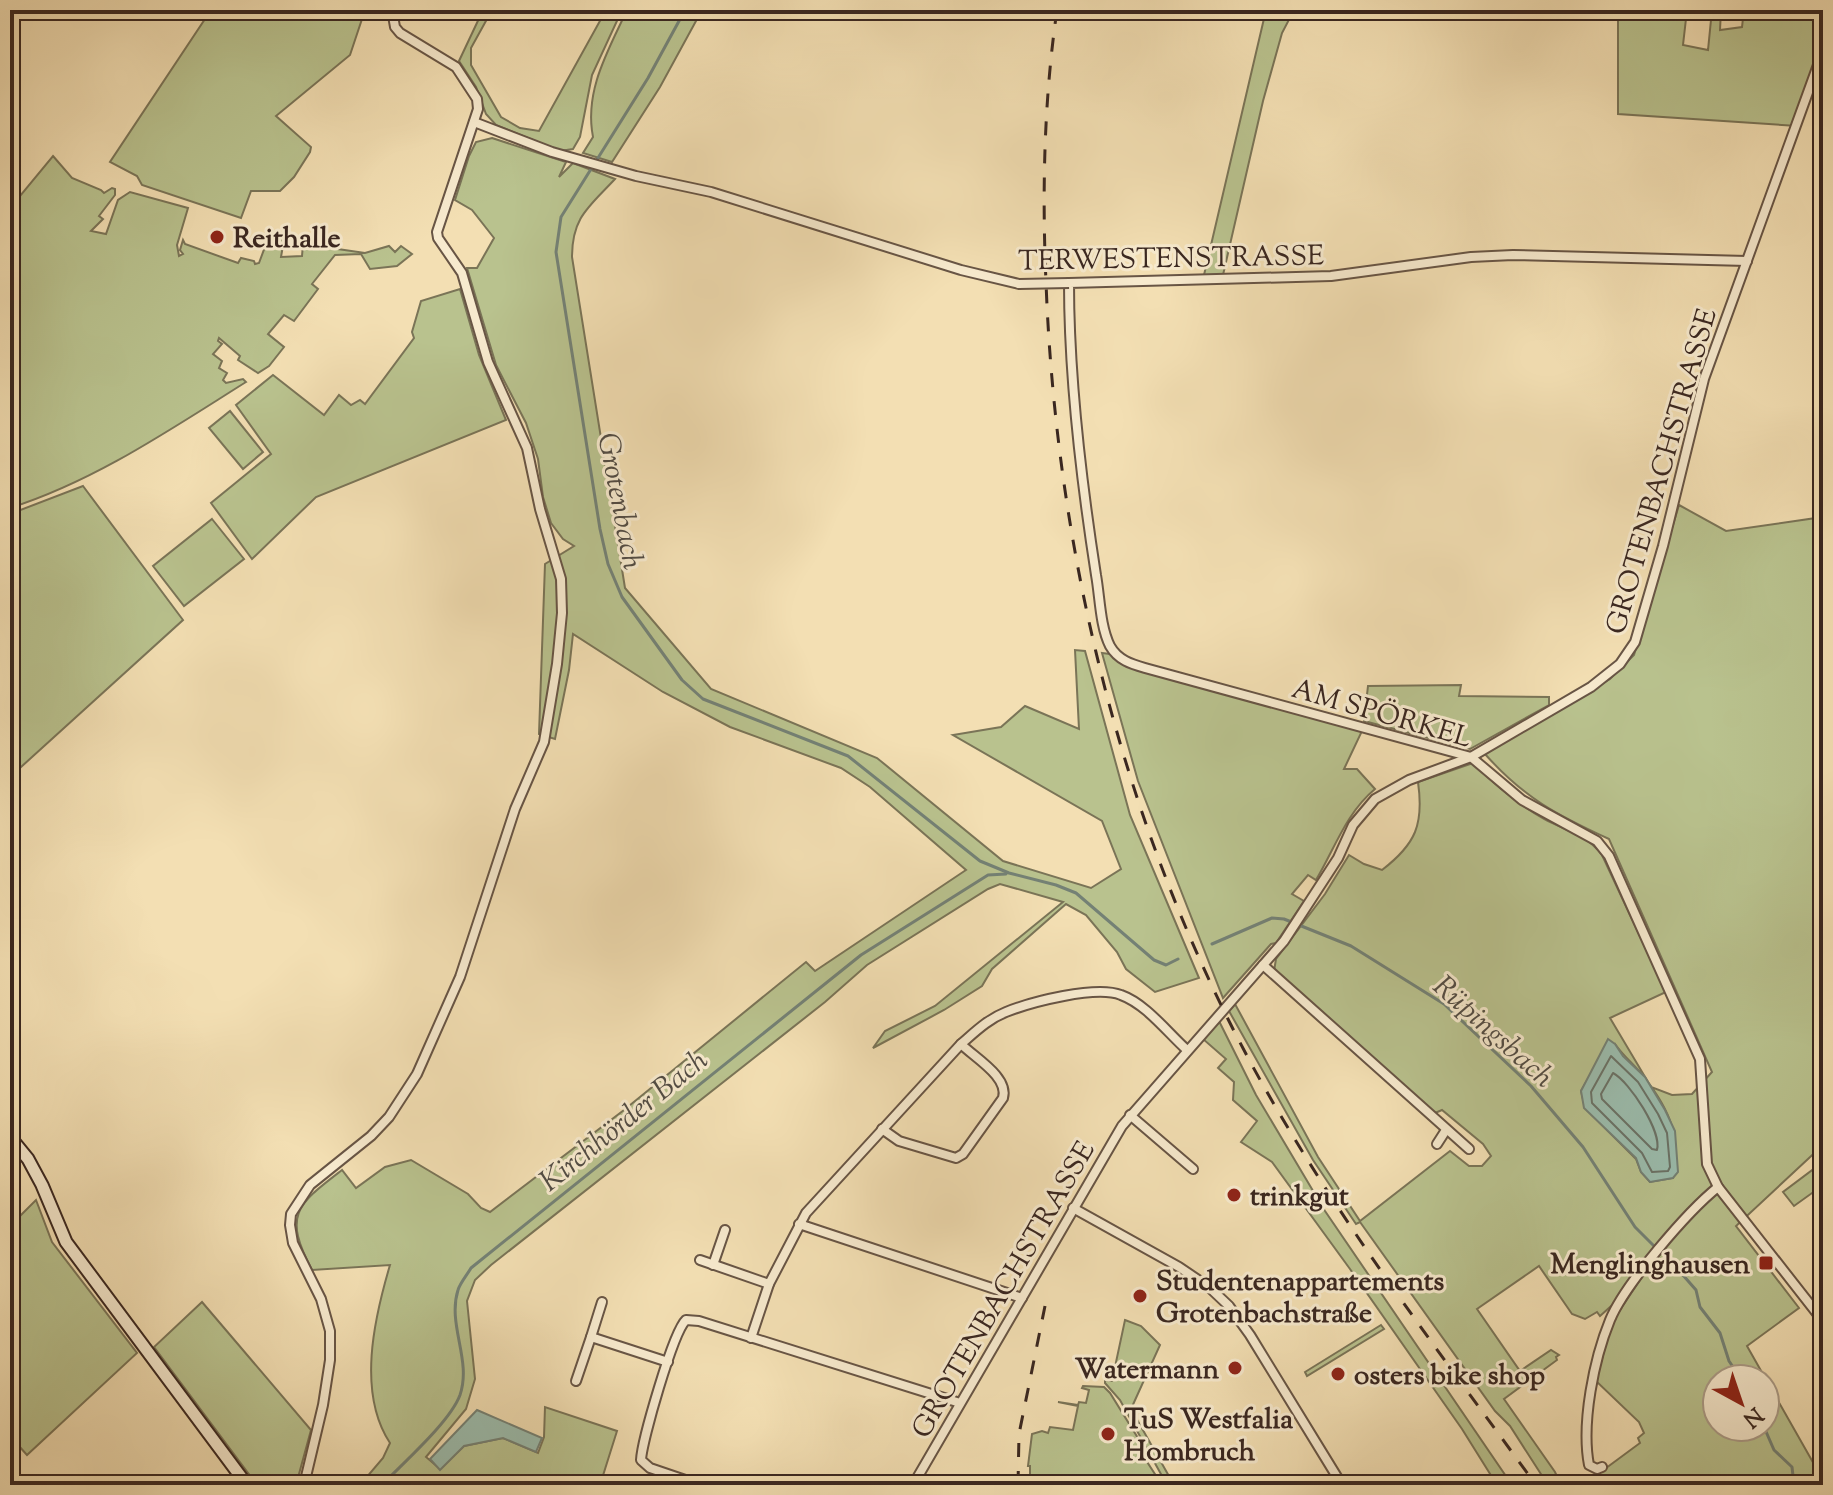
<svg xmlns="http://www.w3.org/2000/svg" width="1833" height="1495" font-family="'Sorts Mill Goudy',serif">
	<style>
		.green { fill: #b9c28e; stroke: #7a7457; stroke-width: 2; fill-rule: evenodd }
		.water { fill: #9bbdae; stroke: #748175; stroke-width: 2 }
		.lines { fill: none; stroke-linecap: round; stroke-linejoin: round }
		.shore { stroke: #6a7267; stroke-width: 2 }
		.stream { stroke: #748175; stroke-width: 3 }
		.street-casing { stroke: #685545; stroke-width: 12 }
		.secondary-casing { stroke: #3a2720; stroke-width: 15 }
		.street { stroke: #f7eace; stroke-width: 8 }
		.secondary { stroke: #f7eace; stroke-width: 11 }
		.rail { stroke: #3a2720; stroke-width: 3; stroke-dasharray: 14 14; stroke-linecap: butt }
		.street-bridge-casing { stroke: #685545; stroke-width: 12; stroke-linecap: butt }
		.street-bridge { stroke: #f7eace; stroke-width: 8 }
		.poi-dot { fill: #8f2418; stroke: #f7eace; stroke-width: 3 }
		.labels { text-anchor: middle; stroke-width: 6; stroke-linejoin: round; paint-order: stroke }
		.poi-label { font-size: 28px; font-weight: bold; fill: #3a2720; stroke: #f7eace; text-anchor: start }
		.street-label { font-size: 28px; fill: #3a2720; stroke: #f7eace }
		.water-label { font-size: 30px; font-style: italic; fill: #524c44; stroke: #f7eace }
	</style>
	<rect width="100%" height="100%" fill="#f3dfb3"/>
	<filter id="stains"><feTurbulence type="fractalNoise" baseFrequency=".0025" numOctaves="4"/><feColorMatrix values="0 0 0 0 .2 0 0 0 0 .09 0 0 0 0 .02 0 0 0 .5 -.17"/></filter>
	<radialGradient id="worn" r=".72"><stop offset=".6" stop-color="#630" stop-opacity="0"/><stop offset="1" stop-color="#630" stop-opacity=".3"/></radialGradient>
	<g class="green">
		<polygon points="211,10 365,10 350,55 276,116 311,147 310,152 294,177 280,191 251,191 241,218 142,185 137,176 110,162"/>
		<polygon points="483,10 492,10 471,48 471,65 501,117 520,128 539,131 606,10 622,10 592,75 580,137 573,149 560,151 496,125 486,114 476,87 459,61"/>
		<path d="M627 10H702L660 87 612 162 583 153 593 137C584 91 608 51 627 10Z"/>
		<polygon points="1266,10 1294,10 1282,33 1263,101 1223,275 1204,275"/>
		<polygon points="1618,10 1687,10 1683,45 1708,50 1712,10 1721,10 1720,30 1742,27 1744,10 1823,10 1823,51 1797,126 1618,114"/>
		<path d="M492 138 566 162 559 177 573 163 615 179C589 207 572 217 572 257L625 588 711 689 877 758 1003 861 1091 888 1121 869 1102 821 953 735 1001 727 1025 706 1079 729 1075 650 1085 651 1130 815 1199 978 1155 992 1126 969 1117 952 1086 915 1066 904 992 969 982 986 944 1010 873 1048 885 1031 935 1006 1063 902 1000 884 988 889 867 965 825 1002 491 1265 475 1280 467 1301 475 1379 466 1409 426 1457 440 1469 464 1446 503 1438 538 1453 544 1437 545 1407 617 1431 600 1485H360L383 1458 390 1443C357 1393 374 1319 390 1265L312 1270C282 1214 298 1204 342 1170L356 1188 385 1167 411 1160 468 1194 481 1208 490 1212 624 1110 806 962 815 971 966 870 870 787 841 768 730 727 663 692 573 634 569 670 555 739 539 734 545 564 574 546 563 539 551 523 543 497 538 459 526 423 496 365 467 268H477L494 238 472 210 455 200 469 156 476 142Z"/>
		<path d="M53 156 72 178 101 190 104 193 112 188 115 189V195L99 216 103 219 91 231 106 234 118 200 130 192 188 208 177 245 179 256 183 254 180 250 183 240 185 244 238 263 241 258 254 261 255 264 259 263 269 236 284 240 281 257 302 256 303 244 365 253 389 246 395 252 401 246 412 254 397 266 370 269 361 254 335 255 312 284 318 289 294 321 284 315 268 334 284 347 269 366 258 373 238 360 240 356 219 338 218 341 222 344 213 354 222 361 219 368 227 373 223 380 226 383 243 379 246 382C171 429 95 481 10 508V208Z"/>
		<polygon points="460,289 479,355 506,420 316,497 252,559 211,503 271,454 236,405 273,375 324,415 339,395 351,405 360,400 365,404 414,338 412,332 421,301"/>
		<polygon points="230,411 263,452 243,469 209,428"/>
		<polygon points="83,486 183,620 10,777 10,514"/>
		<path d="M1679 505 1726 531 1823 517V1145L1736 1226 1799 1308 1747 1346 1823 1480V1485H1597L1598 1474 1640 1443 1638 1438 1644 1433 1639 1422 1596 1381 1612 1322 1642 1277 1636 1271 1619 1299 1600 1316 1597 1312 1585 1319 1572 1314 1539 1266 1477 1309 1520 1371 1551 1350 1559 1355 1556 1357 1557 1360 1504 1399 1555 1472 1561 1485H1548L1510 1426 1495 1411 1360 1222 1356 1224 1313 1160 1229 1011 1235 1004 1318 1157 1360 1221 1450 1151 1469 1166H1482L1491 1156 1483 1144 1442 1110 1435 1113 1274 971 1276 959 1325 894 1349 855 1364 864 1382 870C1416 844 1424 824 1418 782L1473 763C1495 785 1516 803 1544 819 1566 831 1586 834 1602 855L1666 992 1610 1018 1651 1087 1672 1095 1692 1094 1712 1072 1609 839C1557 815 1524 798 1485 754L1610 679 1634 655ZM1615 1044C1624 1057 1635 1065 1645 1078 1671 1112 1680 1135 1673 1178L1650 1182 1641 1172 1636 1159 1585 1108 1581 1091 1596 1065ZM1717 1379H1765V1427H1717Z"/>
		<polygon points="212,519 244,559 184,606 153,566"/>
		<path d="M1102 653 1110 654 1126 665 1362 731 1344 769H1357L1375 789C1346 813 1335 848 1316 880L1308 875 1292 894 1304 901 1276 943 1271 944 1223 998 1138 781Z"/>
		<polygon points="1461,685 1459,696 1549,697 1549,705 1470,749 1364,721 1368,686"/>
		<polygon points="1219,1021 1256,1095 1325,1211 1512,1485 1497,1485 1462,1429 1350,1269 1272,1162 1241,1142 1257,1121 1233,1100 1234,1082 1218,1068 1226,1059 1203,1039"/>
		<polygon points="1819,1165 1823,1170 1823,1193 1819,1188 1794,1206 1783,1192"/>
		<polygon points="36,1200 52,1242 137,1353 27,1455 10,1436 10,1226"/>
		<polygon points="202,1302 311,1430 296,1485 257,1485 154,1347"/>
		<polygon points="1125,1320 1141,1326 1160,1345 1131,1409 1174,1485 1167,1485 1120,1400 1105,1383 1105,1380 1112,1381"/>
		<polygon points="1381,1325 1384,1329 1307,1376 1305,1372"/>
		<polygon points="1083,1386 1104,1387 1110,1393 1146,1451 1142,1454 1162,1485 1030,1485 1030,1466 1028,1466 1032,1434 1042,1431 1048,1433 1050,1427 1073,1430 1078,1406 1058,1402 1078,1405 1079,1402 1086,1403 1089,1390 1082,1388"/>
	</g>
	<g class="water">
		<polygon points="1608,1039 1615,1044 1623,1056 1645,1077 1665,1110 1675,1131 1678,1172 1673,1178 1650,1182 1641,1172 1636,1158 1584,1108 1581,1091"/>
		<polygon points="477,1410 542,1438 536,1452 503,1438 464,1446 440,1470 430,1459"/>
	</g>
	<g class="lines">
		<g class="shore">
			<polygon points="1611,1056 1638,1082 1658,1114 1667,1133 1670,1167 1668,1171 1652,1172 1642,1153 1592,1103 1591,1092"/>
			<path d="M1613 1073C1630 1082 1662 1132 1657 1150L1652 1149 1602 1099 1601 1094Z"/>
		</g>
		<g class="stream">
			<polyline points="685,10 648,78 561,217 556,252 600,529 608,564 622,597 682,680 703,699 848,756 980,861 1009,873 1056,885 1076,893 1154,960 1166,965 1178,959"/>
			<polyline points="1212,944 1272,918 1284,919 1351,946 1444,1004 1531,1086 1583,1147 1635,1227 1654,1246"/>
			<polyline points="1682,1274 1696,1290 1700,1307 1720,1333 1729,1361 1741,1379"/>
			<polyline points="1764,1427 1774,1450 1792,1467 1794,1485"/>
			<path d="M382 1485C403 1463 450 1422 460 1395 472 1360 447 1325 458 1290 460 1283 467 1275 471 1268L861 955 988 875 1006 874"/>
		</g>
		<g class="street-casing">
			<g id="street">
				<polyline points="474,122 552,152 636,176 711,192 961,270 1019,284"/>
				<path d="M1747 261 1513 255 1471 257 1331 276 1069 283C1069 380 1081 479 1096 575 1100 597 1100 626 1110 646 1118 660 1131 664 1145 668L1471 757 1522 800 1597 841 1609 856 1700 1059 1707 1164 1718 1187 1823 1321"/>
				<polyline points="1263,965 1469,1149"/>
				<polyline points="1130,1115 1193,1169"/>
				<path d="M882 1129 899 1141 956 1158 963 1154 1003 1098C1009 1077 975 1058 961 1044"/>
				<polyline points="1437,1144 1446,1130"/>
				<polyline points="1073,1208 1179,1267 1210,1288 1229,1306 1250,1335 1342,1485"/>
				<polyline points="799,1224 1022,1298"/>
				<polyline points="700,1260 769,1284"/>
				<polyline points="713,1265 725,1230"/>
				<polyline points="591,1337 602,1302"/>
				<path d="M751 1338 769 1284 806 1213 961 1044C975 1032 988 1019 1006 1012 1031 1002 1096 985 1121 995 1146 1004 1167 1032 1187 1050"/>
				<polyline points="576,1381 591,1337 668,1362"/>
				<path d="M1602 1467 1597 1469 1589 1465C1581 1423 1594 1359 1610 1320 1625 1284 1687 1212 1718 1187"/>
				<polyline points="304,1485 323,1405 330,1360 330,1331 321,1299 293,1243 290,1225 291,1214 310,1185 371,1136 389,1117 417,1074 460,977 515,809 544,742 557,664 562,613 561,579 540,509 527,448 488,362 462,273 438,238 437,232 478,109 477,99 456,67 400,33 395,27 392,10"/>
				<path d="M700 1485 650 1468 641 1460C642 1441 673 1332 686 1320L699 1321 960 1403"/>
				<polyline points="913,1485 1122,1126 1284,941 1338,858 1353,825 1375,799 1409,780 1471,757 1591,687 1620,664 1635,642 1663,546 1704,379 1823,51"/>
			</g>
		</g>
		<g class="secondary-casing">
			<polyline id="secondary" points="10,1137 28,1159 42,1185 66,1242 247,1485"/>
		</g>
		<use href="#street" class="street"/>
		<use href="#secondary" class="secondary"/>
		<g class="rail">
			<path d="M1057 10C1044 99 1042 192 1046 282 1056 553 1123 828 1253 1067 1334 1215 1437 1349 1536 1485"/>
			<polyline points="1018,1485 1019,1434 1045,1306"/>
		</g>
		<g class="street-bridge-casing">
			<polyline id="street-bridge" points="1019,284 1069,283"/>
		</g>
		<use href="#street-bridge" class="street-bridge"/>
	</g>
	<g class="poi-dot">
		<circle cx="217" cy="237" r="8"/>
		<circle cx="1234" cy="1195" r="8"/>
		<rect x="1758" y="1255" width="16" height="16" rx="4"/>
		<circle cx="1140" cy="1296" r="8"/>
		<circle cx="1235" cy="1368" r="8"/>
		<circle cx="1338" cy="1374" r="8"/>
		<circle cx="1108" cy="1434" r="8"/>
	</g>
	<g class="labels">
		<g class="poi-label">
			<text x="233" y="247">Reithalle</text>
			<text x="1250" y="1205">trinkgut</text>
			<text x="1750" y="1273" text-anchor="end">Menglinghausen</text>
			<text x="1156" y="1290">Studentenappartements<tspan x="1156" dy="32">Grotenbachstraße</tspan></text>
			<text x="1219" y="1378" text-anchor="end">Watermann</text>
			<text x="1354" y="1384">osters bike shop</text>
			<text x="1124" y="1428">TuS Westfalia<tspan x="1124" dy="32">Hombruch</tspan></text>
		</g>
		<g class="street-label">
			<text transform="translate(1171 257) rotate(-1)" y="10">TERWESTENSTRASSE</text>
			<text transform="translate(1660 471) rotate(-74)" y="10">GROTENBACHSTRASSE</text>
			<text transform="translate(1382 712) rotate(16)" y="10">AM SPÖRKEL</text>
			<text transform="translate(1002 1289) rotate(-60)" y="10">GROTENBACHSTRASSE</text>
		</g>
		<g class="water-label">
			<text transform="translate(621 501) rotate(79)" y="10">Grotenbach</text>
			<text transform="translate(1494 1031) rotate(42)" y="10">Rüpingsbach</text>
			<text transform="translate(623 1120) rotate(-39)" y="10">Kirchhörder Bach</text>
		</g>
	</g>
	<rect width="1833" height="1495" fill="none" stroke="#f3dfb3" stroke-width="40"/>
	<rect x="12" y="12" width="1809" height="1471" fill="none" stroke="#3a2720" stroke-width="4"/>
	<rect x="20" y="20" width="1793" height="1455" fill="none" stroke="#3a2720" stroke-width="2"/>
	<g transform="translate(1741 1403) rotate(140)"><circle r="38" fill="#f7eace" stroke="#ab9c88" stroke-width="2"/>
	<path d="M0-6L14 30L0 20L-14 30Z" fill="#8f2418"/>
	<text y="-12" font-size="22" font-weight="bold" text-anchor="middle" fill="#3a2720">N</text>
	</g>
	<rect width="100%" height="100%" filter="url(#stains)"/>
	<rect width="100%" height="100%" fill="url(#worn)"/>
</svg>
